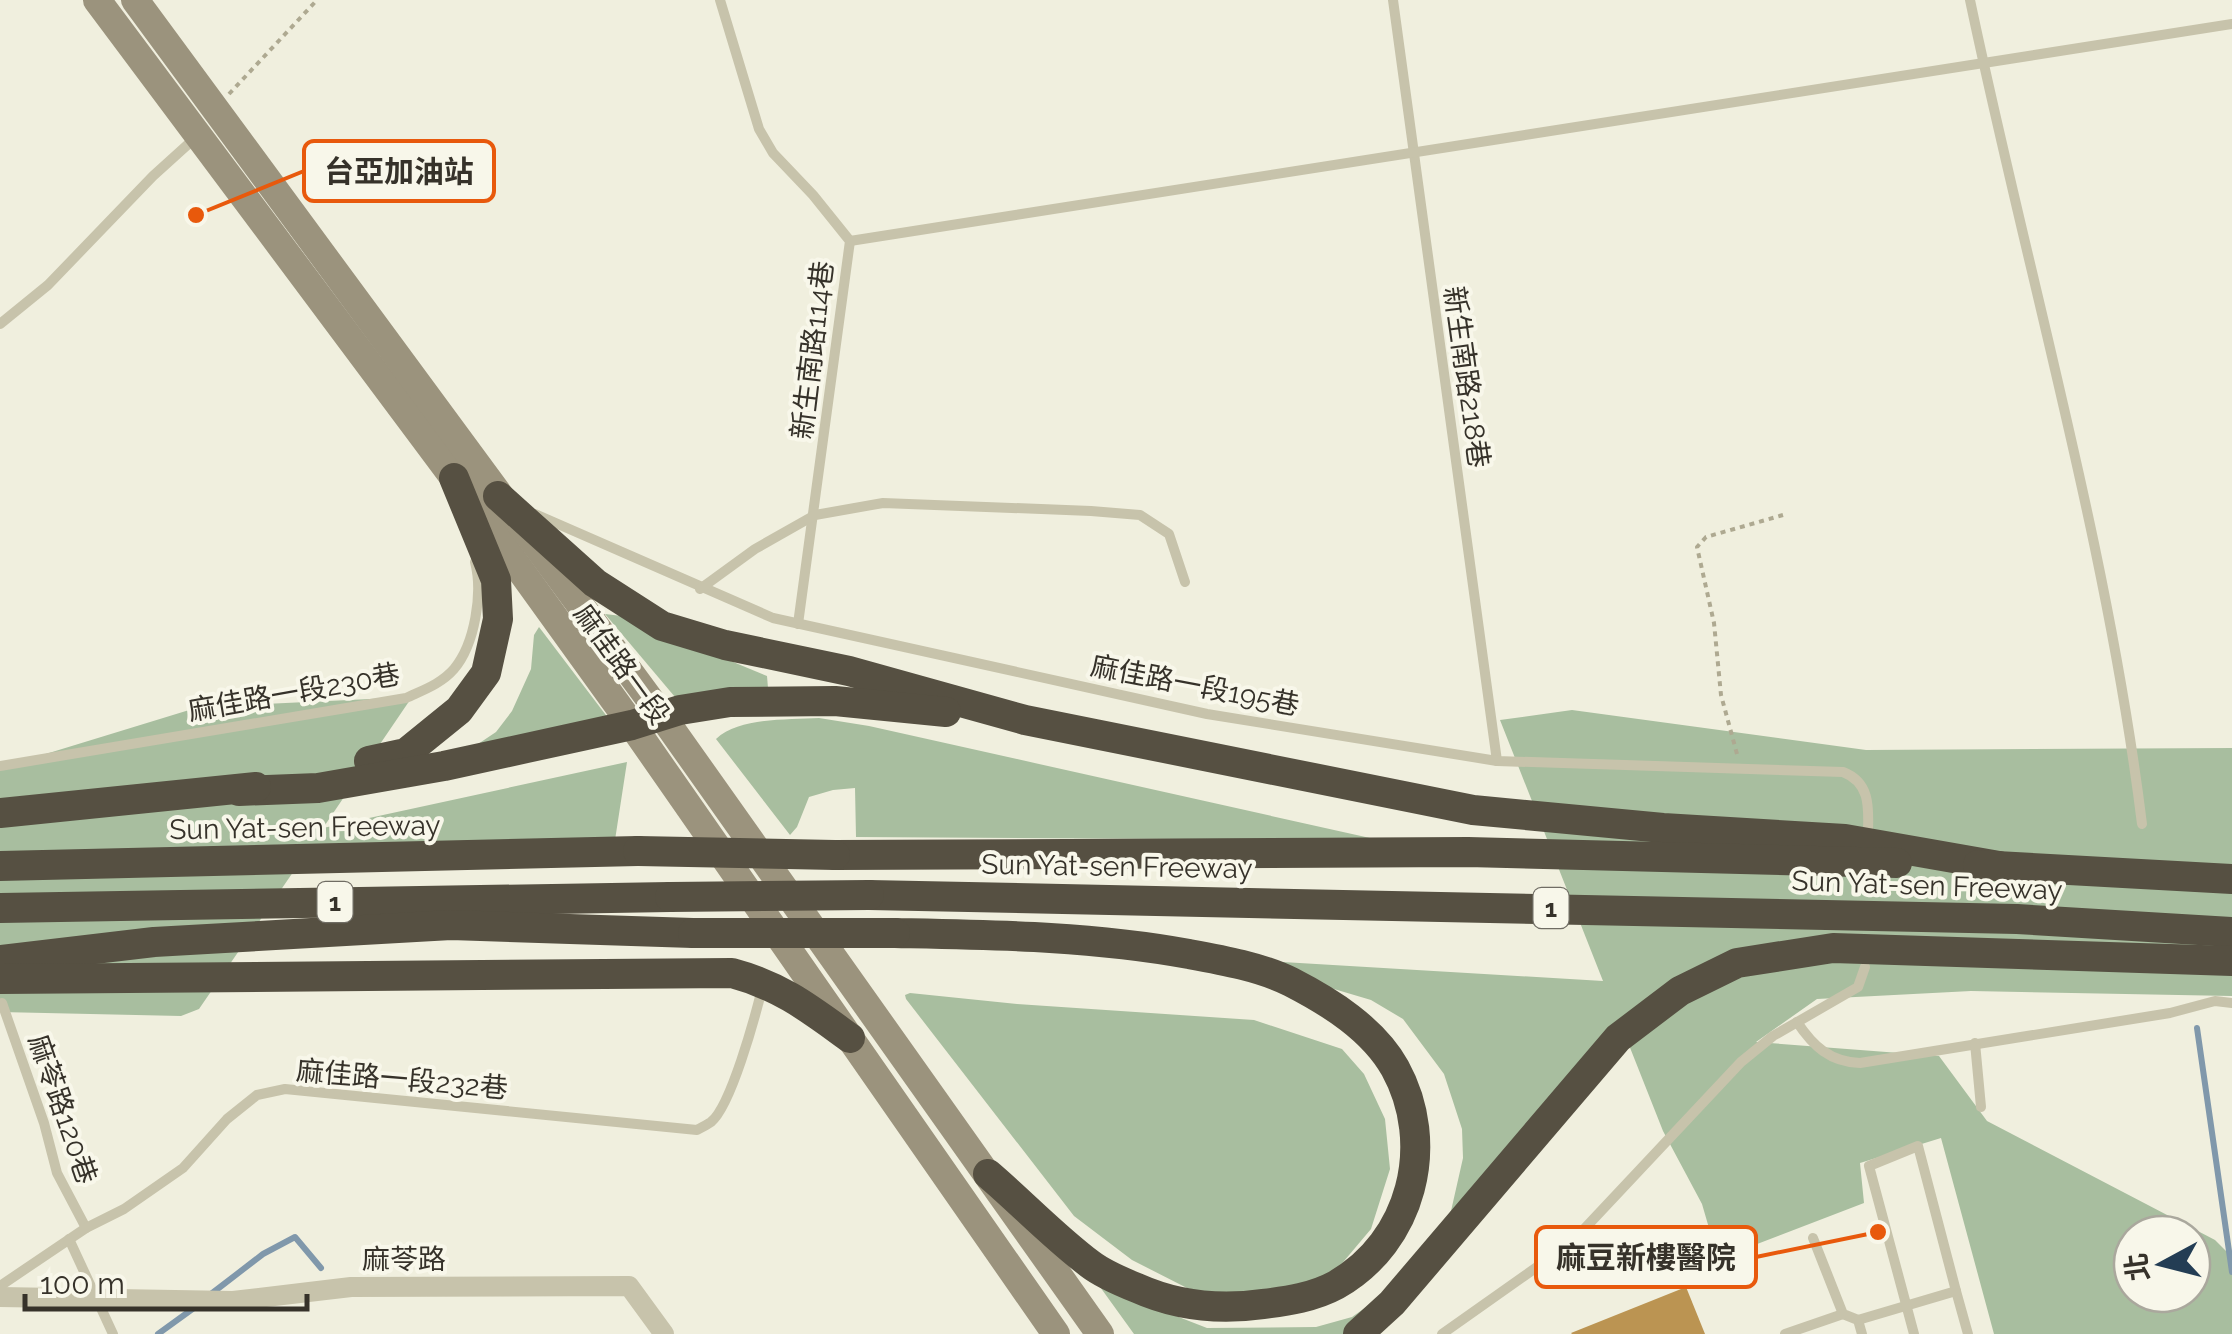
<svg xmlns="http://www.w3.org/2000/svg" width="2232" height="1334" font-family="Raleway,'Noto Sans TC',sans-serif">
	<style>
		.green { fill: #a8be9f; fill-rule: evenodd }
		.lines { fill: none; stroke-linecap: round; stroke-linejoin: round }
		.stream { stroke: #8098ab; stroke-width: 6 }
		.building { fill: #bb9452 }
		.path { stroke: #aea991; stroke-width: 4; stroke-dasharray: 5 5; stroke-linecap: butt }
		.service { stroke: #c7c3ab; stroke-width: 10 }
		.minor { stroke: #c7c3ab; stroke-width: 20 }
		.secondary { stroke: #9b937d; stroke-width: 28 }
		.motorway { stroke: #565042; stroke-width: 30 }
		.motorway-bridge { stroke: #565042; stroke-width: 30 }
		.labels { text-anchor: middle; stroke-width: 8; stroke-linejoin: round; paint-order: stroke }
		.shield { fill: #f8f7ea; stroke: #706d64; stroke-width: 2.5 }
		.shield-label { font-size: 25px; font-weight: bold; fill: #36322a }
		.street-label { font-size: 28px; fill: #36322a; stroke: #f8f7ea }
		.leader { fill: none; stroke: #e8590c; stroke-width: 4 }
		.callout-dot { fill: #e8590c; stroke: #f8f7ea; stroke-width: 4 }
		.callout { fill: #f8f7ea; stroke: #e8590c; stroke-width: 4 }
		.callout-label { font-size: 30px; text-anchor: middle; font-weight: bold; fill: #36322a }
	</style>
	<rect width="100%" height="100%" fill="#f0efde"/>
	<g class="green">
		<polygon points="605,614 622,616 767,676 768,688 691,716"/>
		<polygon points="539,627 621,735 475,746 496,732 512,711 531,669 534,635"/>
		<polygon points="412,697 323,828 627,762 615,840 311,846 199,1009 181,1016 0,1012 0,768 199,707"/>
		<path d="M1572 710 1866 750 2232 748V996L1971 991 1817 999 1756 1042 1939 1056 1987 1121 2215 1240 2232 1257V1334H1994L1941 1138 1860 1163 1864 1203 1718 1259 1702 1204 1663 1131 1625 1035 1357 1334H1134L1064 1237 1171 1314 1207 1328 1316 1327 1352 1317 1399 1284 1451 1211 1463 1158 1462 1129 1444 1074 1403 1019 1371 1000 1233 959 1603 981 1500 720ZM2132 1234H2192V1294H2132Z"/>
		<path d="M819 718 869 726 1379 840 856 837 855 788 833 790 809 797 797 827 790 835 716 739C740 717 788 720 819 718Z"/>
		<polygon points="910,993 1017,1004 1254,1020 1342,1049 1364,1074 1385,1119 1390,1169 1371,1229 1339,1267 1296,1292 1236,1301 1187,1288 1132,1260 1074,1216 906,999 905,995"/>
	</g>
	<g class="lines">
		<g class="stream">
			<polyline points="2197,1028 2232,1272"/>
			<polyline points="211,1294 263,1254 295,1237 321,1268"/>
			<polyline points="158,1334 198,1305"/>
		</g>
	</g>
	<polygon class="building" points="1686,1287 1705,1334 1572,1334 1571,1333"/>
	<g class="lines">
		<g class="path">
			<polyline points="229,94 317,0"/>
			<polyline points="1737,754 1721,695 1714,623 1697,547 1706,537 1783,515"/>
		</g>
		<g class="service">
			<polyline points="720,0 759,129 773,153 813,195 850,241 798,624"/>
			<polyline points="1393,0 1497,761"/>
			<path d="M1970 0C2027 272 2108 548 2142 824"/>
			<polyline points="850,241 2232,24"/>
			<polyline points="0,324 48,285 153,176 195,138"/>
			<path d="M535 514 773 618 1207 714 1497 761 1843 772C1869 782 1869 805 1868 830"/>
			<polyline points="700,589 755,549 815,515 883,503 1091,511 1140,515 1169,534 1185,582"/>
			<path d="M0 766 406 698C423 690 441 684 454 669 475 644 483 593 475 562"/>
			<polyline points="2,1003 44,1123 57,1173 86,1228"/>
			<path d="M1797 1022C1813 1046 1830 1062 1860 1063L2170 1013 2215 1001 2232 1003"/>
			<polyline points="1975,1043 1981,1107"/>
			<polyline points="1813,1238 1843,1314 1858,1320 1862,1334"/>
			<polyline points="69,1239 113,1334"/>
			<path d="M0 1286 86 1228 124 1209 183 1168 227 1119 257 1095 285 1089 697 1130C702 1127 707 1125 711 1122 731 1106 755 1017 762 989"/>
			<polyline points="1858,1320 1956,1291 1968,1334"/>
			<polyline points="1442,1334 1571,1243 1741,1062 1773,1036 1858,987 1865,967"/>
			<polyline points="1785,1334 1843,1314"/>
			<polyline points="1914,1334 1869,1166 1918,1146 1956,1291"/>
		</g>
		<polyline class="minor" points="0,1297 233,1301 351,1287 629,1286 664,1334"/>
		<g class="secondary">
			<polyline points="97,0 454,478 632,725 1056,1334"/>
			<polyline points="135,0 662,716 1100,1334"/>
		</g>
		<g class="motorway">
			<polyline points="498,496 595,583 662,626 725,645 849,671 1025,720 1473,810 1663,828 1845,839 1999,866"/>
			<polyline points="369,761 406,753 459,710 486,673 498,619 496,580 454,478"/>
			<polyline points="239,791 318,788 444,766 632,725 680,710 730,702 835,701 946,712"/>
			<polyline points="0,813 256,787"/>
			<polyline points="835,855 1468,852 1897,863"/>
			<polyline points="1978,865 2232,879"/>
			<polyline points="0,866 638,851"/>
			<polyline points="869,895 2017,919 2232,932"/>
			<polyline points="0,908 670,897"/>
			<path d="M895 933C994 935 1091 936 1189 954 1222 960 1261 967 1291 982 1330 1002 1373 1029 1395 1068 1437 1144 1412 1242 1336 1285 1314 1297 1288 1301 1263 1304 1220 1310 1177 1306 1137 1288 1122 1282 1103 1274 1090 1264 1054 1237 1022 1203 988 1174"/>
			<polyline points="0,960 154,942 451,925 693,933"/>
			<path d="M0 979 732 973C781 986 810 1009 850 1038"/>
			<polyline points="1358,1334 1392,1303 1618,1038 1680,991 1737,963 1833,948 2232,961"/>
		</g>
		<g class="motorway-bridge">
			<polyline points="638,851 835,855"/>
			<polyline points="670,897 869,895"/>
			<polyline points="693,933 895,933"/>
		</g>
	</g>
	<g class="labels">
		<g class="shield">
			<rect x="317.5" y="882" width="35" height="40" rx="8"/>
			<rect x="1533.5" y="888" width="35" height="40" rx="8"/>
		</g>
		<g class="shield-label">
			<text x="335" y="911">1</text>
			<text x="1551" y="917">1</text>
		</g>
		<g class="street-label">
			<text transform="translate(812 350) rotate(-83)" y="10">新生南路114巷</text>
			<text transform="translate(1467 377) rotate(82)" y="10">新生南路218巷</text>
			<text transform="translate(622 664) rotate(54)" y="10">麻佳路一段</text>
			<text transform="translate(1195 685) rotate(11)" y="10">麻佳路一段195巷</text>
			<text transform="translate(294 692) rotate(-10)" y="10">麻佳路一段230巷</text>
			<text transform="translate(305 827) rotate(-1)" y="10">Sun Yat-sen Freeway</text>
			<text transform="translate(1117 866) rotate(1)" y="10">Sun Yat-sen Freeway</text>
			<text transform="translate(1927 885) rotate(2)" y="10">Sun Yat-sen Freeway</text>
			<text transform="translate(402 1079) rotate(5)" y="10">麻佳路一段232巷</text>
			<text transform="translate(63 1109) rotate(71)" y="10">麻苓路120巷</text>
			<text x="404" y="1269">麻苓路</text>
		</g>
	</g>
	<path class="leader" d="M196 215L304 171M1878 1232L1756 1257"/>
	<g class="callout-dot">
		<circle cx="196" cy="215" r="10"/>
		<circle cx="1878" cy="1232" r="10"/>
	</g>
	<g class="callout">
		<rect x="304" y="141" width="190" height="60" rx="10"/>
		<rect x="1536" y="1227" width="220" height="60" rx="10"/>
	</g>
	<g class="callout-label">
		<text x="399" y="182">台亞加油站</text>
		<text x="1646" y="1268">麻豆新樓醫院</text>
	</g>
	<g transform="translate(2162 1264) rotate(263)"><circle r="48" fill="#f8f7ea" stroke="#aaa89d" stroke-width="2.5"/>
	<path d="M0-8L18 38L0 25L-18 38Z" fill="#233d54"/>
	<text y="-15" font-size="28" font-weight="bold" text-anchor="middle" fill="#36322a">北</text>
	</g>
	<path d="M25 1294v15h282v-15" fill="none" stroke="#36322a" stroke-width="5"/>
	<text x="40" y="1294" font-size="30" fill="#36322a" stroke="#f8f7ea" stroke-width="8" paint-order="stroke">100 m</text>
</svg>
